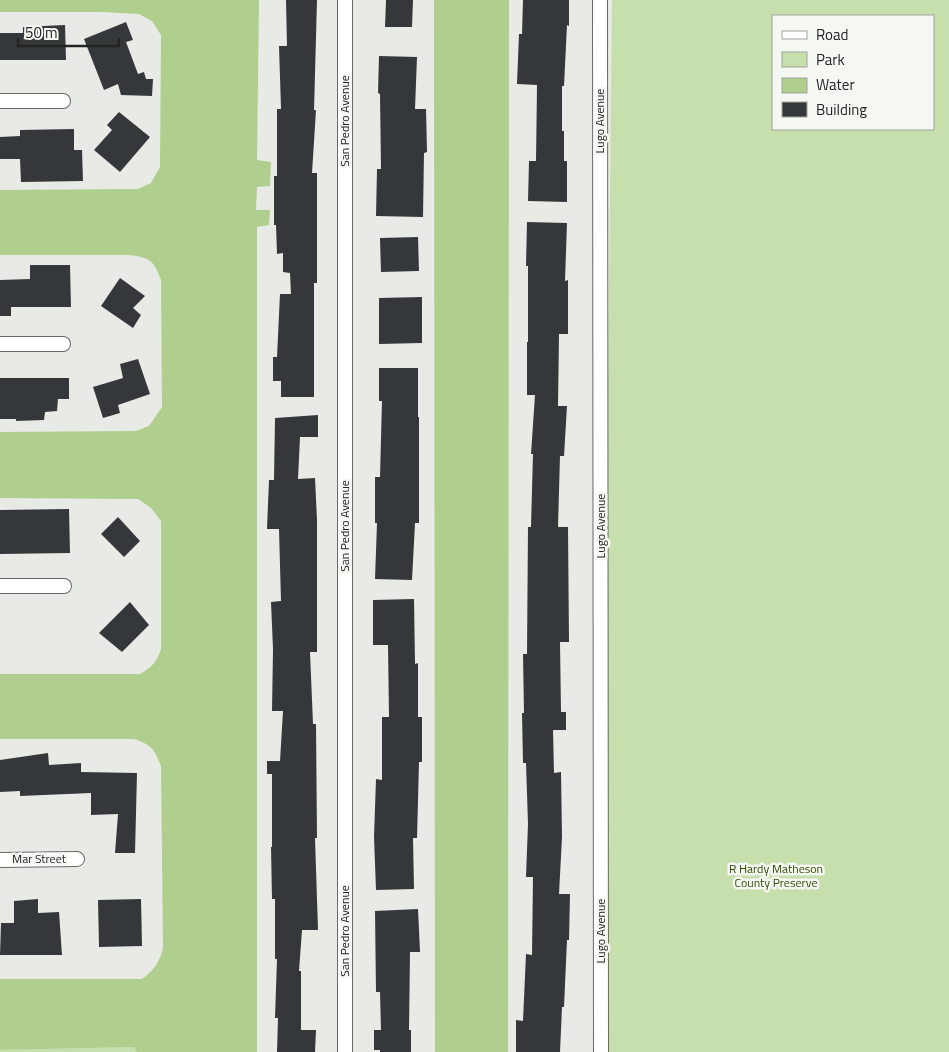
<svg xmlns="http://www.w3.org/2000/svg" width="949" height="1052" font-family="'Titillium Web',sans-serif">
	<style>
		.green { fill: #c7dead; fill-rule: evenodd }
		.water { fill: #b0ce8d }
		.building { fill: #35383b }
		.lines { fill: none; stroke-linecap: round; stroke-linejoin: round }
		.minor-casing { stroke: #676a65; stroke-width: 16 }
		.minor { stroke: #fff; stroke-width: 14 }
		.labels { text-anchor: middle; stroke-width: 5; stroke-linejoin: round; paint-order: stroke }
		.street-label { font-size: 12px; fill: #242523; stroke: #f5f7f2 }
		.park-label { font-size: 12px; fill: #324c03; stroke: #f5f7f2 }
	</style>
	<rect width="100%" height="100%" fill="#e7eae5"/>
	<g class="green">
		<path d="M612 0H949V1052H601ZM773 16H933V129H773Z"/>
		<polygon points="134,1047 137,1052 0,1052 0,1050"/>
	</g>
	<g class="water">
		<path d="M0 0H259L257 160 271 162 270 186 257 187 256 210H270L269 225 257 227V1052H137L134 1047 0 1050V979H142C153 971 160 962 163 948L161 766C154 749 152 745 134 739H0V674H140C152 667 157 662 161 649V521L151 508 138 499 0 498V432L136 431 149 426 162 407 161 280C154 260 149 257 128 255H0V190L138 189 151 183 160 167 161 35 152 21 139 14 102 12H0Z"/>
		<polygon points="434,0 509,0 508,1052 435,1052"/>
	</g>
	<g class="building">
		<polygon points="286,0 317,0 314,110 316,110 312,173 317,173 317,283 314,283 314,397 281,397 281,381 273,381 273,357 277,357 280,294 291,294 290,273 283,272 283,253 277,254 276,225 274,225 274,176 277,176 277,109 281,109 279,46 287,46"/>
		<polygon points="386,0 413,0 412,27 385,27"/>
		<polygon points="523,0 569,0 569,26 567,25 564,86 562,86 562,131 564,131 564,161 567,161 567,202 528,201 529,161 536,161 537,85 517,84 519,34 522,34"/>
		<polygon points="126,22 133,40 126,42 138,74 144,72 146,79 153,79 152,96 121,95 118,84 104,90 84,39"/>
		<polygon points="65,25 66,60 0,60 0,33 23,33 23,27"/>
		<polygon points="379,56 417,57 415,109 426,109 427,152 424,153 423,217 376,216 377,169 381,169 380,94 378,93"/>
		<polygon points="119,112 150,137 120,172 94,150 112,130 107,125"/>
		<polygon points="74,129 74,150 82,150 83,181 21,182 20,159 0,159 0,137 20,136 20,130"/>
		<polygon points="527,222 567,223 565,281 568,280 568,334 559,334 558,406 567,406 564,456 560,456 558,527 568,527 569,642 560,642 561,712 566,712 566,730 553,730 554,773 561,772 562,837 559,894 570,894 569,940 567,940 564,1007 562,1007 560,1052 516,1052 516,1020 523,1021 526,954 532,955 533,877 526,877 528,824 526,763 523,763 522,713 524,713 523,654 527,654 528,527 531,527 533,454 531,454 535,395 527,395 527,342 528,342 528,266 526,266"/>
		<polygon points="418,237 419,271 381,272 380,238"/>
		<polygon points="30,265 70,265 71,307 11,307 11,316 0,316 0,280 30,279"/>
		<polygon points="120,278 145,296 133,308 141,315 133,328 101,306"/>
		<polygon points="422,297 422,343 379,344 379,298"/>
		<polygon points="138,359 150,394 118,405 120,413 103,418 93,387 123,378 120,364"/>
		<polygon points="379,368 418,368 418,417 419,417 419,523 415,523 412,580 375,579 377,523 375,523 375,477 380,477 382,401 379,401"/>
		<polygon points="0,378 69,378 69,399 58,399 57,411 45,412 44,420 16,421 16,419 0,419"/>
		<polygon points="318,415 318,437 300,437 298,479 315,478 317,520 317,652 310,652 313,724 316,724 317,838 315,838 318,930 302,930 299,971 301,971 301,1030 316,1030 315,1052 277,1052 278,1018 275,1018 277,959 275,959 275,899 272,899 271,847 272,847 272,774 267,774 267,761 280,761 283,711 272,711 273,649 271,602 281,601 279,529 267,529 269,480 274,480 275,418"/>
		<polygon points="69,509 70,553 0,554 0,510"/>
		<polygon points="118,517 140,541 124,557 101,534"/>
		<polygon points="414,599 415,664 418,663 418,717 422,717 422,762 419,762 417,838 413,838 414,889 376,890 374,837 376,779 382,780 382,717 389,717 388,645 373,645 373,600"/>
		<polygon points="130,602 149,625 122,652 99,633"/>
		<polygon points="48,753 49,765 81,763 81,772 137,773 135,853 115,853 118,814 91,815 91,793 20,796 20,791 0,792 0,760"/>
		<polygon points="38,899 38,913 59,912 62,955 0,955 1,923 14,923 14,901"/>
		<polygon points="141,899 142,946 99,947 98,900"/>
		<polygon points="418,909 420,952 410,952 409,1030 411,1030 411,1052 380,1052 380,1050 374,1050 374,1030 381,1030 380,992 376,992 375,911"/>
	</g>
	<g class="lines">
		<g class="minor-casing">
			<g id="minor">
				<polyline points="345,0 345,1052"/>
				<polyline points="600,0 601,1052"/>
				<polyline points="0,101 63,101"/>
				<polyline points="0,344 63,344"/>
				<polyline points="0,586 64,586"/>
				<polyline points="0,860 77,859"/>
			</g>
		</g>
		<use href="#minor" class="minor"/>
	</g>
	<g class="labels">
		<g class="street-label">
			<text transform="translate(345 121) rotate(-90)" y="4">San Pedro Avenue</text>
			<text transform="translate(600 121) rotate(-90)" y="4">Lugo Avenue</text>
			<text transform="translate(345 526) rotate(-90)" y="4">San Pedro Avenue</text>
			<text transform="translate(601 526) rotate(-90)" y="4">Lugo Avenue</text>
			<text x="39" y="863">Mar Street</text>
			<text transform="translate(345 931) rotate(-90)" y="4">San Pedro Avenue</text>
			<text transform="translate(601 931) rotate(-90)" y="4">Lugo Avenue</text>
		</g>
		<g class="park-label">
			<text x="776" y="873">R Hardy Matheson<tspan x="776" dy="14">County Preserve</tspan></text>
		</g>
	</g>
	<rect x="772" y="15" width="162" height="115" fill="#f5f7f2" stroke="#a1a39f"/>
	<rect x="782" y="31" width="25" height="8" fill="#ffffff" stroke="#a1a39f"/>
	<text x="816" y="40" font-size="15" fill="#242523">Road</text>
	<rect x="782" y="52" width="25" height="15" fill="#c7dead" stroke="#a1a39f"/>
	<text x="816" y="65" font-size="15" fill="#242523">Park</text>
	<rect x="782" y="78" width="25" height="15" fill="#b0ce8d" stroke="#a1a39f"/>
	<text x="816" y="90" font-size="15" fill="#242523">Water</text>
	<rect x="782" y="102" width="25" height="15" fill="#35383b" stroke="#a1a39f"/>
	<text x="816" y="115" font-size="15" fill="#242523">Building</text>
	<path d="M18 38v8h101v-8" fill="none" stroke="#242523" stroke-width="2.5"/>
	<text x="25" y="38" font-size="15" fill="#242523" stroke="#f5f7f2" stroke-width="4" paint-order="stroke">50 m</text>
</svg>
